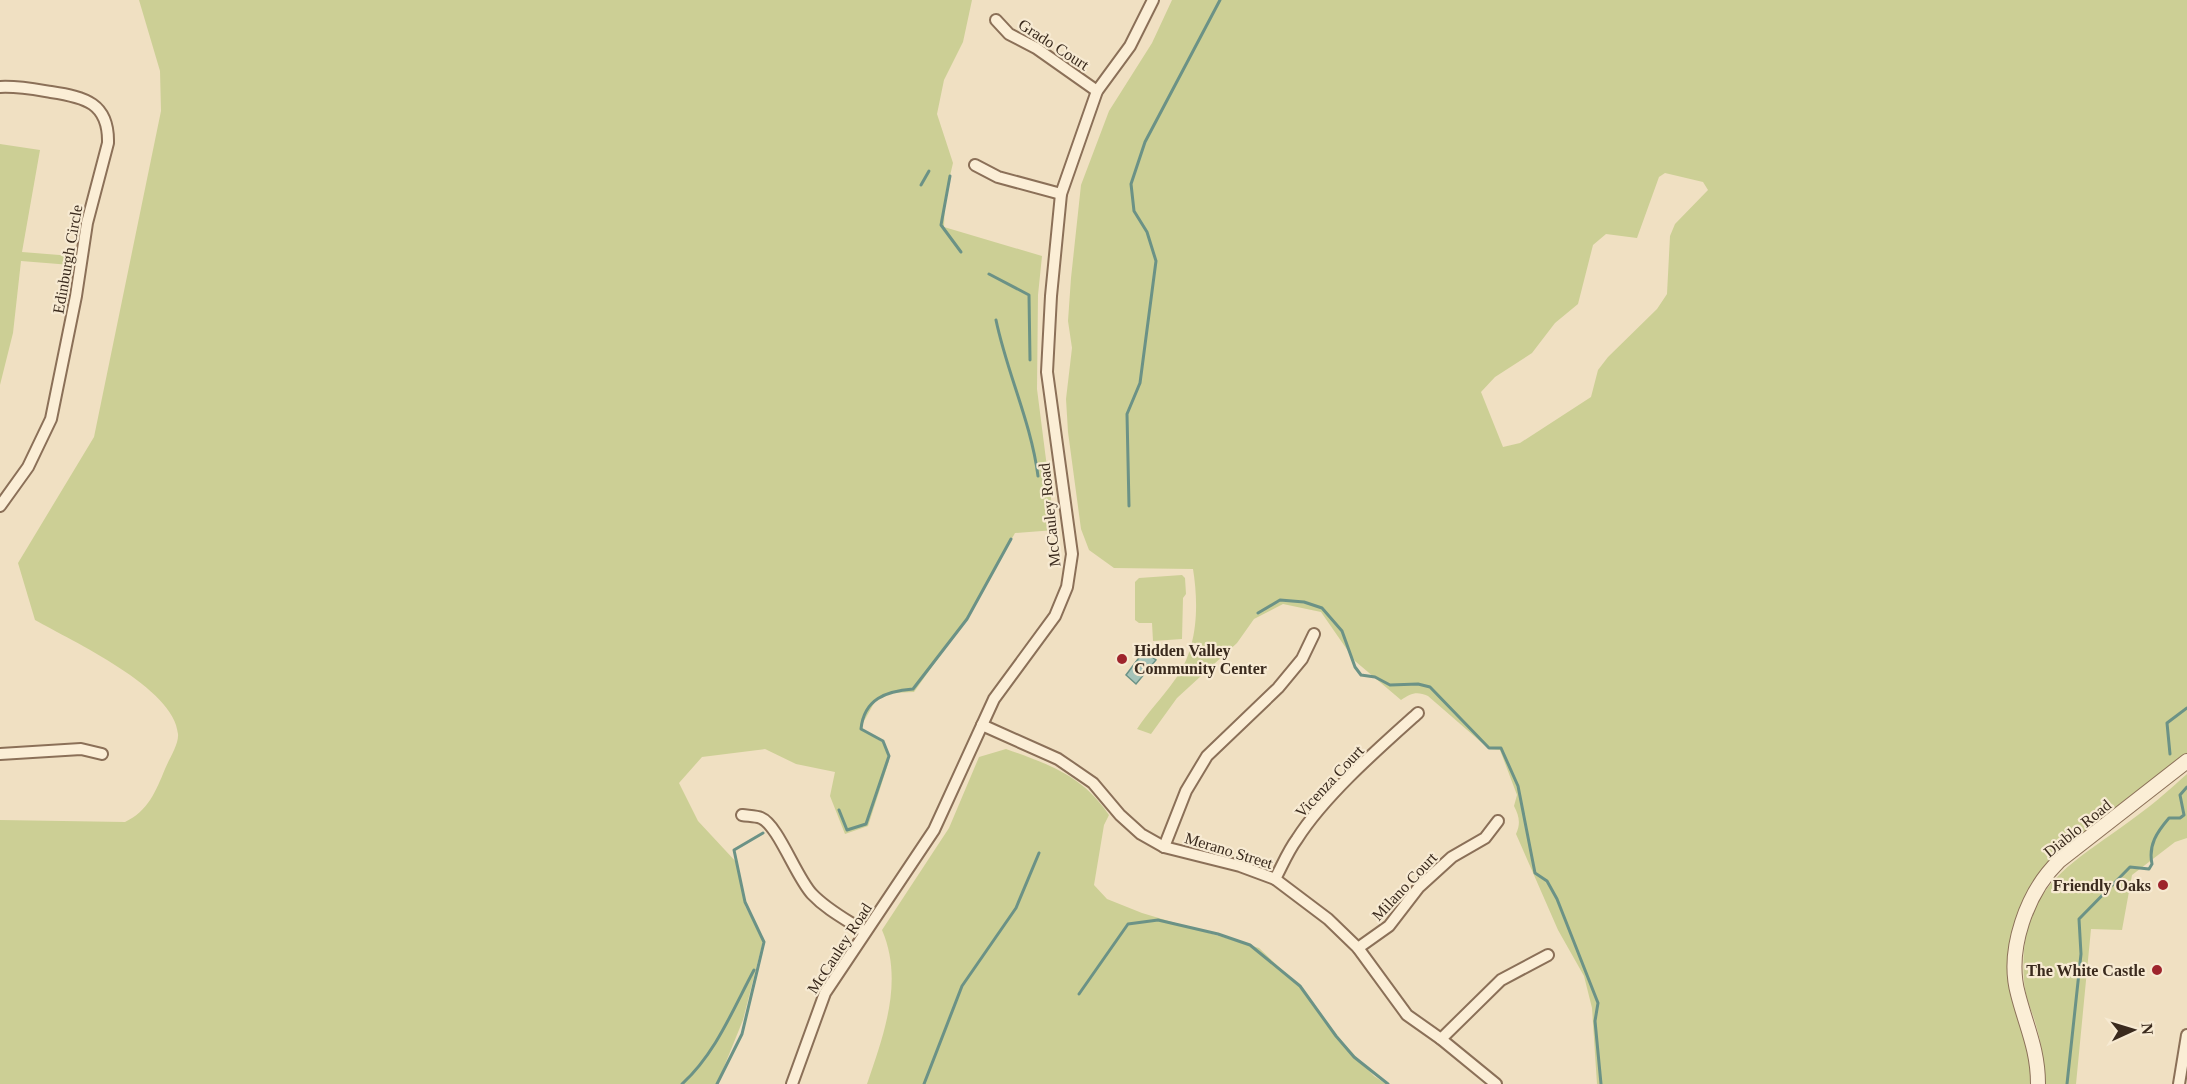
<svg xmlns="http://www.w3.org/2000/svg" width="2187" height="1084" font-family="Georgia,serif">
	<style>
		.green { fill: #cccf95; fill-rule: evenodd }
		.water { fill: #a4c3b8; stroke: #6b9286; stroke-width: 1.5 }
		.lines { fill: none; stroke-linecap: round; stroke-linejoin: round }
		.stream { stroke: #6b9286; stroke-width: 3 }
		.minor-casing { stroke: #8b7058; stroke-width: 14 }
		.tertiary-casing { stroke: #8b7058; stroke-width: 16 }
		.minor { stroke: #fbeed6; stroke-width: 10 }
		.tertiary { stroke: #fbeed6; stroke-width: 14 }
		.poi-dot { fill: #9e242c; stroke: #f7ead2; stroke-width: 2 }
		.labels { text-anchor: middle; stroke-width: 4.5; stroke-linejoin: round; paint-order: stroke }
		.street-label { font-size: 16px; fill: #3a2a1d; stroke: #f7ead2 }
		.poi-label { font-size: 16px; font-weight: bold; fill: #3a2a1d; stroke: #f7ead2; text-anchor: end }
	</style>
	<rect width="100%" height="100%" fill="#f0e0c2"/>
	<g class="green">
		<path d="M139 0H972L963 42 944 80 937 114 953 163 945 197 944 227 1042 256 1038 295 1037 389 1055 530 1015 533 971 612 914 692 892 693 877 698 860 728 885 744 889 761 868 826 845 834 830 796 835 772 796 764 765 749 702 757 679 783 698 821 738 864 745 906 763 941 743 1020 717 1084H0V820L125 822C148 811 156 791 165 769 169 759 179 744 178 734 175 688 72 641 35 620L18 563 94 437 161 111 160 71Z"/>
		<path d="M1172 0H2187V754L2043 870 2009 980 2029 1057 2031 1084H1597L1592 1008 1584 976 1558 930 1516 834C1521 823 1519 816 1514 806L1517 795 1500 750 1489 749 1428 696C1417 691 1411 693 1401 700L1355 661 1321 612 1283 604 1254 619 1237 643 1177 698 1151 734 1137 729C1148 712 1162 698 1174 681 1198 650 1199 606 1193 569L1114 568 1089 550 1081 529 1068 432 1066 399 1072 348 1068 321 1071 278 1081 185 1109 111 1152 43ZM1665 173 1703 182 1708 190 1675 224 1670 236 1667 294 1657 309 1608 357 1598 370 1591 397 1520 443 1503 447 1481 392 1495 377 1532 353 1555 323 1578 304 1593 245 1606 234 1637 238 1659 177Z"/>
		<polygon points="0,144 40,150 22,252 72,256 71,265 21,261 13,333 0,385"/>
		<polygon points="1182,575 1185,578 1186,594 1183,598 1182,639 1153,641 1152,623 1139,623 1135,620 1135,582 1139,578"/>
		<path d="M1006 749C1050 765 1082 775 1109 815L1104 825 1094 885 1107 899 1142 913 1259 948 1304 991 1338 1037 1374 1076 1386 1084H867C884 1034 904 981 882 930L949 828 979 757Z"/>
		<path d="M2187 774V838L2175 842 2132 875 2122 930 2091 929 2076 1084H2045C2044 1064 2042 1045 2036 1025 2032 1010 2025 998 2024 981 2017 885 2072 865 2138 815 2155 803 2171 788 2187 774Z"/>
	</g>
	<polygon class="water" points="1144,651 1156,660 1136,684 1126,675"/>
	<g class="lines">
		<g class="stream">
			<polyline points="950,176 941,225 961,252"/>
			<polyline points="921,185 929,171"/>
			<polyline points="989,274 1029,295 1030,360"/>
			<path d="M996 320C1007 373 1031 422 1038 476"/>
			<polyline points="1129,506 1127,414 1140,383 1156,261 1147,232 1134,211 1131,184 1145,142 1220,0"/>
			<polyline points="1258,613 1280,600 1304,602 1322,608 1342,631 1355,667 1361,675 1375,677 1390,685 1418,684 1430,687 1489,748 1501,748 1518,786 1535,873 1547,881 1557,899 1598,1003 1595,1021 1601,1084"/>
			<polyline points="2170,754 2167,723 2187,708"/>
			<path d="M839 810 847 830 866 824 889 756 883 741 861 729C864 699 886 691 913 689L967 619 1011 539"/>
			<polyline points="1079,994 1128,924 1158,920 1218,934 1250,945 1300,986 1336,1036 1354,1057 1388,1084"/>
			<path d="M682 1084C716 1053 733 1009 754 970"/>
			<polyline points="717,1084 742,1034 764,942 745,902 734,850 763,833"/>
			<polyline points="924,1084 962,986 1016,908 1039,853"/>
			<path d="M2067 1084 2081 954 2079 919 2130 867 2149 869 2152 864C2148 845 2157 832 2169 818H2180L2184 815 2180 795 2187 787"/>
		</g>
		<g class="minor-casing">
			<g id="minor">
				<polyline points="996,20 1009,34 1036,48 1097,91"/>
				<path d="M0 87C18 86 33 89 51 92 85 97 109 103 108 143L87 223 76 296 51 419 28 467 0 506"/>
				<polyline points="975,165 998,177 1061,194"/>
				<polyline points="982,725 1058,759 1093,783 1120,815 1141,834 1164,847 1240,866 1275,879 1328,919 1358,948 1407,1015 1441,1039 1496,1084"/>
				<polyline points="0,754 81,749 102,754"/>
				<path d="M742 815C748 816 756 816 761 818 778 825 796 877 812 894 827 910 847 920 865 932"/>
				<polyline points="1164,847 1186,791 1207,756 1278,688 1302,659 1314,634"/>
				<path d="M1275 879C1282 866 1288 851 1297 839 1325 795 1379 748 1418 713"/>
				<polyline points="1358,948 1389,926 1419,887 1452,857 1485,838 1498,821"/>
				<polyline points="1441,1039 1501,980 1548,955"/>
				<polyline points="792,1084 825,993 934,830 994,699 1055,616 1067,587 1072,554 1047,372 1051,296 1061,194 1097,91 1130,46 1153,0"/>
				<polyline points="2179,1084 2187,1035"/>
			</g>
		</g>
		<g class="tertiary-casing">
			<path id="tertiary" d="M2038 1084C2038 1049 2026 1026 2018 994 2006 950 2027 892 2059 861L2187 761"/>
		</g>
		<use href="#minor" class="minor"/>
		<use href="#tertiary" class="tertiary"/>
	</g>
	<g class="poi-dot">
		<circle cx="1122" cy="659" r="6"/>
		<circle cx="2163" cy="885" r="6"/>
		<circle cx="2157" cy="970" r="6"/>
	</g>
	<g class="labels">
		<g class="street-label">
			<text transform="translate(1054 44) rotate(33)" y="6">Grado Court</text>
			<text transform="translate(67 259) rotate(-80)" y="6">Edinburgh Circle</text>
			<text transform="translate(1049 515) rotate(-96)" y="6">McCauley Road</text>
			<text transform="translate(1329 781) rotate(-47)" y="6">Vicenza Court</text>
			<text transform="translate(2077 828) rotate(-39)" y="6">Diablo Road</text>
			<text transform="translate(1229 850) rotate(17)" y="6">Merano Street</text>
			<text transform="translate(1404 886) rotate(-47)" y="6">Milano Court</text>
			<text transform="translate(839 948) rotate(-57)" y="6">McCauley Road</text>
		</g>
		<g class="poi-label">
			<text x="1134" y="656" text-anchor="start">Hidden Valley<tspan x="1134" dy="18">Community Center</tspan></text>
			<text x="2151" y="891">Friendly Oaks</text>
			<text x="2145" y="976">The White Castle</text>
		</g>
	</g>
	<g transform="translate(2133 1030) rotate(86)" stroke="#f7ead2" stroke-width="4.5" paint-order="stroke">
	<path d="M0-4.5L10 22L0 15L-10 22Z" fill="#3a2a1d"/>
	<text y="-9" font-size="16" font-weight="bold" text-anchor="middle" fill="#3a2a1d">N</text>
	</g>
</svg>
